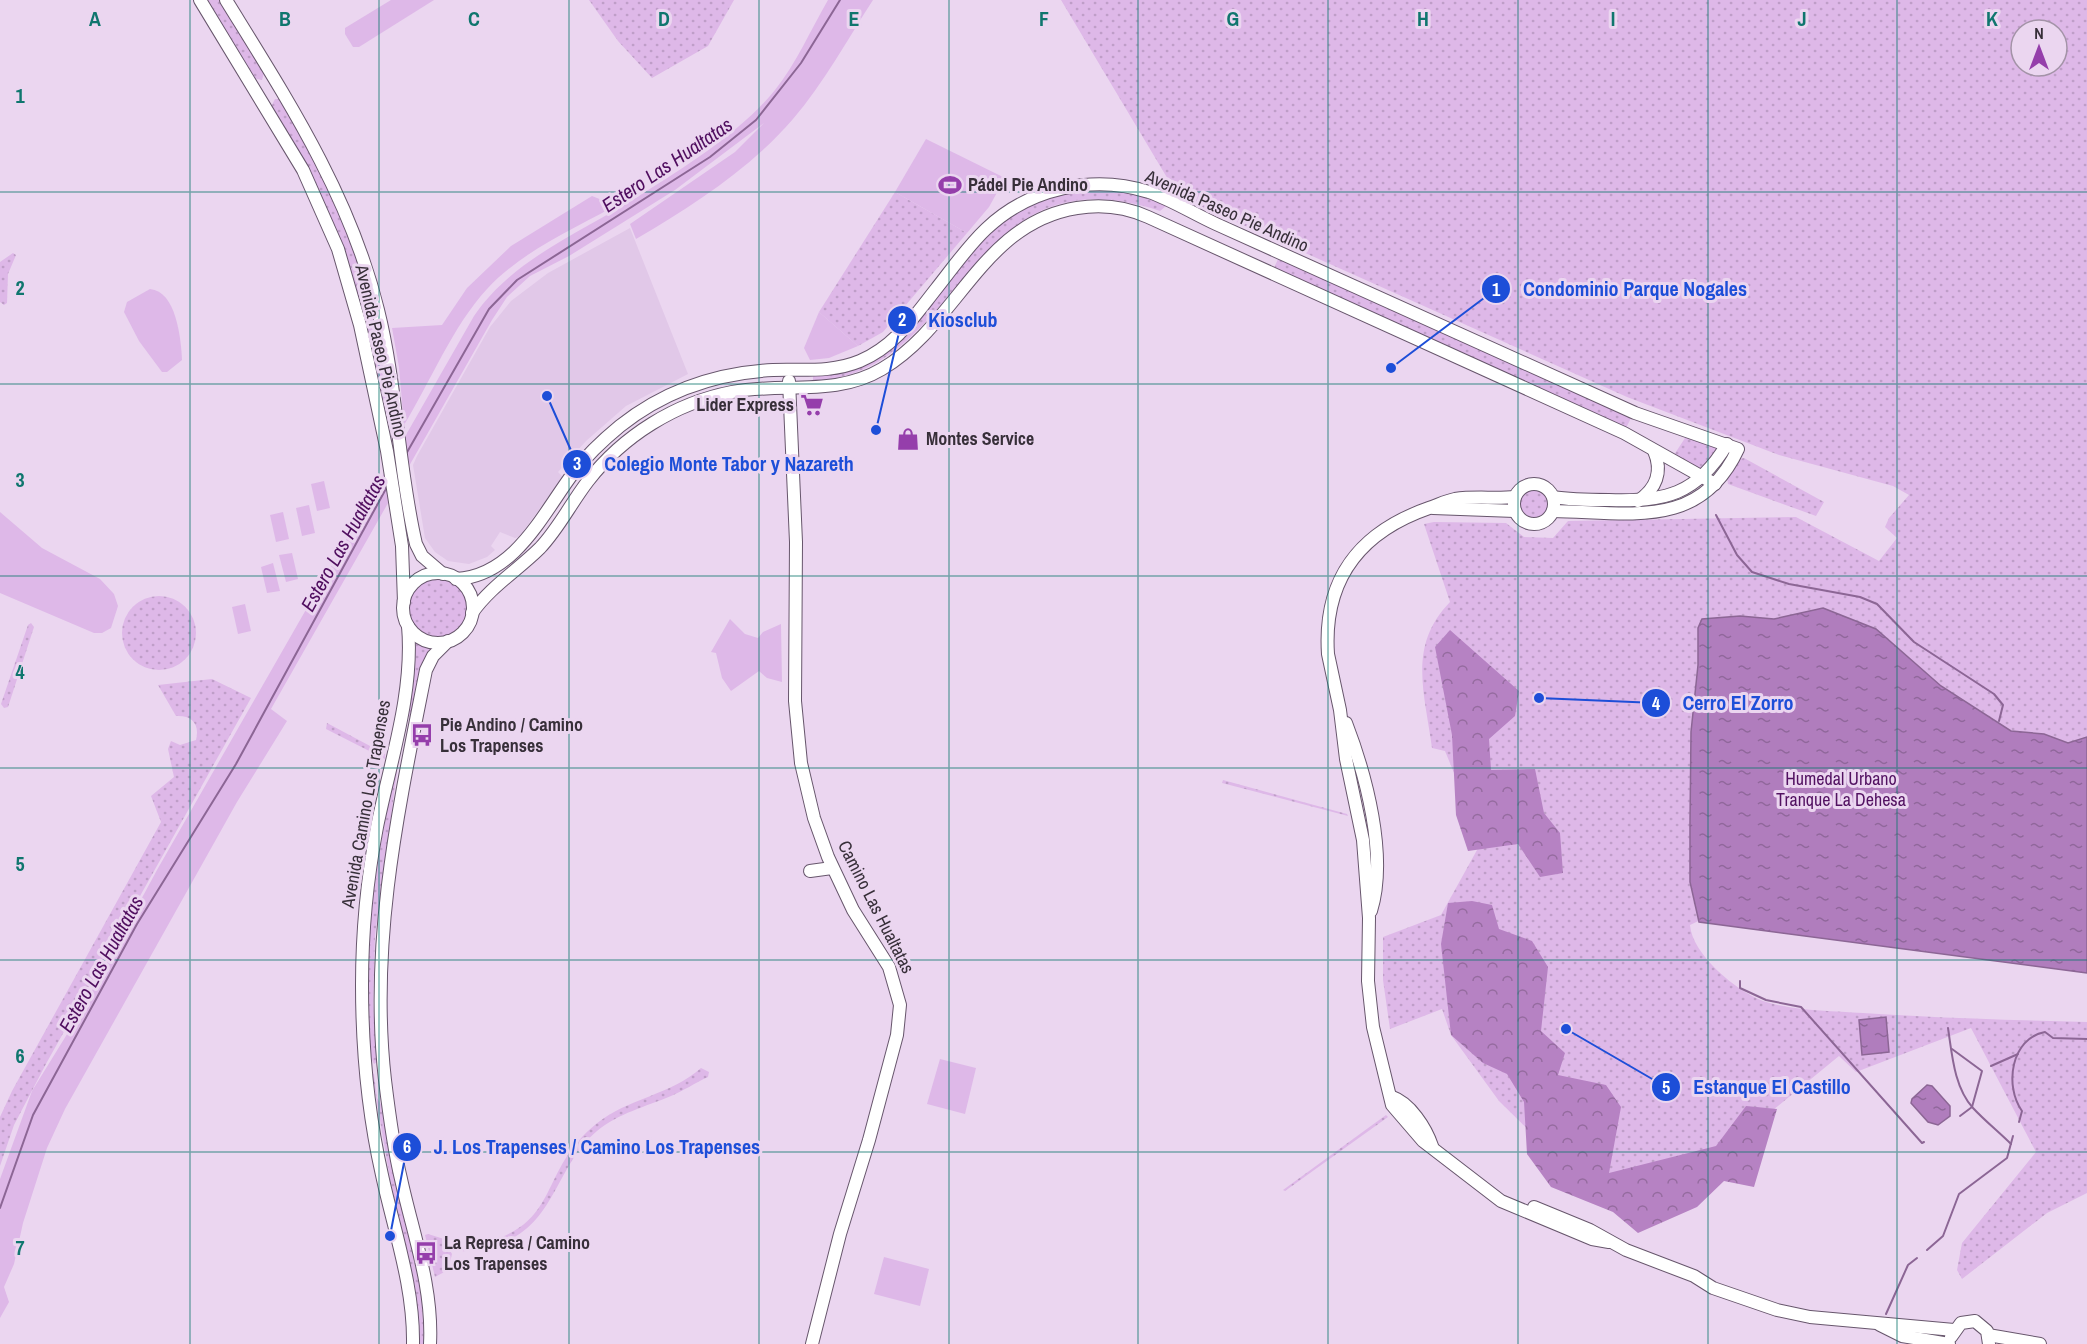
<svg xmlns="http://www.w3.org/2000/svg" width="2087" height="1344" font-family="'Archivo Narrow',sans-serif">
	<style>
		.built { fill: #e1c8e8 }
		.grass { fill: url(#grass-dots); fill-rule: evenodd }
		.forest { fill: url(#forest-crowns) }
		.green { fill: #deb8e8 }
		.water { fill: url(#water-ripples); stroke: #8c6695; stroke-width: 1.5 }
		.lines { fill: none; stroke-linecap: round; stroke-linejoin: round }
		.stream { stroke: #8c6695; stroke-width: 2 }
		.secondary-casing { stroke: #67566c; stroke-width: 14 }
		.secondary { stroke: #fff; stroke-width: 12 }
		.grid { fill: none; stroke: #0f766e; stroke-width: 1.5; stroke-opacity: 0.55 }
		.labels { text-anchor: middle; stroke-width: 6; stroke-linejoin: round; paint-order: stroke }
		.poi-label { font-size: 18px; font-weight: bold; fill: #372f39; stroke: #ebd6f0; text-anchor: start }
		.street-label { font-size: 18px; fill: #372f39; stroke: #ebd6f0 }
		.park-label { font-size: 18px; fill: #521161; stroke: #ebd6f0 }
		.water-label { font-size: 20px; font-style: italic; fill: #500e5f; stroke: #ebd6f0 }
		.grid-label { font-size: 20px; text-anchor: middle; font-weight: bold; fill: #0f766e; stroke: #ebd6f0; stroke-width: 6; stroke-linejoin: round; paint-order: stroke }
		.leader { fill: none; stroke: #1d4ed8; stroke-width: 2 }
		.callout-dot { fill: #1d4ed8; stroke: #ebd6f0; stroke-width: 2 }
		.mark-label { font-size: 18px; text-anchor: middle; font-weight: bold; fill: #fff }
		.callout-label { font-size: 20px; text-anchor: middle; font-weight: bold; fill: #1d4ed8; stroke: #ebd6f0; stroke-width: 6; stroke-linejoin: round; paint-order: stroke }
	</style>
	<defs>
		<pattern id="grass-dots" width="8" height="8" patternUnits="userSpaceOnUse" patternTransform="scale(1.5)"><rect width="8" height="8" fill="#deb8e8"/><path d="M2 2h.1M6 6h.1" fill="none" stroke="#bf9ec8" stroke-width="1.8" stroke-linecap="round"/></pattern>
		<pattern id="forest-crowns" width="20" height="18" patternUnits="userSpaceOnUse" patternTransform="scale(1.5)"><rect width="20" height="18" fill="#b682c3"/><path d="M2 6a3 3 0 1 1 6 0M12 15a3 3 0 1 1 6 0" fill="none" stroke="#956b9f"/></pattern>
		<pattern id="water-ripples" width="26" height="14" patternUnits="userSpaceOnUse" patternTransform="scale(1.5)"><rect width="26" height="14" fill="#b07dbd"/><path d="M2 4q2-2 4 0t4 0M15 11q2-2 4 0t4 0" fill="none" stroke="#90679b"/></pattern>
	</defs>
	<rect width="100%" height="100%" fill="#ebd6f0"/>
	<polygon class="built" points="630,228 688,374 626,406 586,441 558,472 563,477 519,537 515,538 500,532 491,546 495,550 487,557 469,564 448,561 435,552 425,538 413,465 417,456 490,327 511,301 548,273"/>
	<g class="grass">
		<polygon points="205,0 220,0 264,73 262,80 253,78"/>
		<polygon points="589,0 734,0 708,46 652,78 618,41"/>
		<path d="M1061 0H2087V737L1690 925C1692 954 1736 991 1763 1001 1794 1011 1830 1011 1863 1013 1938 1018 2012 1020 2087 1022V1193L2047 1213 1962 1279 1957 1270 1962 1243 2036 1152 1971 1028 1856 1072 1839 1056 1673 1192 1563 1164 1499 1101 1451 1035 1442 1009 1390 1029 1383 980V937L1441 915 1482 841 1445 751 1432 748C1425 694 1407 646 1450 602L1424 524 1434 522 1506 523 1524 537 1553 538 1568 521 1796 517 1879 561 1897 538 1885 527 1889 518 1909 495 1893 486 1779 455 1627 397 1178 196ZM2021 30H2057V66H2021Z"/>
		<polygon points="275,99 280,99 324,174 363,272 386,370 389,424 359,305 271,107"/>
		<path d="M1064 190H1126L1165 203 1166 206 1160 211C965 146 967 374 813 381V376L830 375 865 365 976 245 1011 213Z"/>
		<polygon points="895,192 967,233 883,332 858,346 819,312"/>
		<polygon points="13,253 16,255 8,274 7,303 4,305 0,302 0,262"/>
		<polygon points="1279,257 1632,416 1625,430 1273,270"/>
		<polygon points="1687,435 1717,447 1718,451 1701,471 1672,458"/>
		<polygon points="1744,458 1824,502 1816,516 1728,484 1727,478 1738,459"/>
		<circle cx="1534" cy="504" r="14"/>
		<circle cx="438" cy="608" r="31"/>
		<circle cx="159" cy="633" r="37"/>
		<polygon points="31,623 34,627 8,707 4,708 1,704 28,625"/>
		<polygon points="416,641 433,647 420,669 411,717 406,716 415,669"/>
		<path d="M212 679 251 698 47 1062 14 1125 0 1166V1117L12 1091 161 822 151 796 174 777 168 749 171 741 180 745 196 740C200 724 192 715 176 716L158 685Z"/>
		<polygon points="327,723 385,754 385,759 326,729"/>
		<path d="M396 764 397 772 375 935 373 1004 377 1062 374 1064C368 1054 370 1039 369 1028 362 938 379 851 396 764Z"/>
		<polygon points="1223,780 1347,814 1348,816 1222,783"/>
		<path d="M701 1068 709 1072 708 1077C695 1083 683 1091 671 1096 645 1107 619 1113 597 1131 554 1167 556 1227 496 1245 485 1248 471 1252 460 1251L462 1247C566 1232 533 1175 596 1124 628 1098 671 1095 701 1068Z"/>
		<polygon points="372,1073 374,1074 377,1098 382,1106 391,1160 421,1287 424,1344 419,1344 415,1287 392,1191"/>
		<polygon points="1386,1115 1388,1117 1285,1191 1283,1190"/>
		<polygon points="428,1234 444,1239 452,1254 448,1270 435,1277 425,1235"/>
	</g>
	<g class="forest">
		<polygon points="1450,630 1519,691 1515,716 1489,739 1491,770 1535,769 1544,813 1560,833 1563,873 1540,877 1518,844 1468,851 1456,815 1452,735 1435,647"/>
		<polygon points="1472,901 1492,905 1499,929 1532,941 1548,967 1541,1031 1565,1053 1558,1075 1606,1085 1621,1107 1609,1173 1716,1146 1746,1106 1777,1109 1754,1187 1724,1181 1697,1207 1638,1233 1613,1212 1551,1187 1527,1154 1524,1102 1507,1074 1483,1063 1451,1035 1441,944 1448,903"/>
	</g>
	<g class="green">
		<polygon points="391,0 434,0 359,47 353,47 345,34 345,28"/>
		<path d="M828 0H873C847 40 824 83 793 119 750 169 692 206 636 239L630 224 735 152 764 123 675 190 569 256 530 276 507 297 492 320 271 709 287 721 237 802 65 1109 47 1148 23 1223 14 1264 4 1287 9 1302 0 1318V1179L32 1091 77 1018 157 870 474 316C514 257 585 231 642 194 688 165 741 132 775 90 796 64 811 29 828 0Z"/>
		<polygon points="926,139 1005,178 989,207 967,233 895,192"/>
		<path d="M592 196 607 202 625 200C578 228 525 248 487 289 452 327 431 381 404 425L399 367 392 328 442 325 467 288 511 246Z"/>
		<path d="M150 289C176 291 181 338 182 360L167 372H162L139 341 124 312 127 302Z"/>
		<polygon points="819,312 858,346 829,358 810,360 804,348"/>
		<polygon points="324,481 330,508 317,511 311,484"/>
		<polygon points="309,505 315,533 302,536 296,508"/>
		<polygon points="0,512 42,548 100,579 114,594 118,606 111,628 102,633 94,633 0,593"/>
		<polygon points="283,512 289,539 276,542 270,515"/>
		<polygon points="292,553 298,579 286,582 279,555"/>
		<polygon points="273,563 280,591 267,593 261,567"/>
		<polygon points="245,604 251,631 238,634 232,607"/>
		<polygon points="730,619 745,634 758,638 763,632 781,624 782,682 767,678 759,671 731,691 722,678 716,653 711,652"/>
		<polygon points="940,1059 976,1068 965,1114 927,1104"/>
		<polygon points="884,1257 929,1269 920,1306 874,1294"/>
	</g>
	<g class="water">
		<polygon points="1823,608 1876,629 1941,686 2011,731 2044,734 2068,743 2087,737 2087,973 1699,922 1690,882 1690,823 1691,732 1698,665 1698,628 1702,619 1740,616 1774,619"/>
		<polygon points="1886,1017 1889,1052 1862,1055 1859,1020"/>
		<polygon points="1927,1085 1932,1086 1950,1106 1950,1116 1938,1125 1928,1122 1911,1103 1912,1099"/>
	</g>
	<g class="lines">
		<g class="stream">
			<polyline points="406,454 489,309 517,280 710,157 756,120 801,63 840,0"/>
			<polyline points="1716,515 1737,555 1752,572 1789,584 1860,597 1877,604 1914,642 1994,694 2003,705 1999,721"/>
			<polyline points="1740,981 1740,988 1766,1000 1801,1007 1922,1143 1924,1142"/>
			<path d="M1948 1028C1952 1054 1954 1087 1973 1108 1985 1121 1999 1132 2011 1144"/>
			<polyline points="1952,1049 1982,1071 1972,1107 1960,1116"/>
			<polyline points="1991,1066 2018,1054"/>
			<path d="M2019 1122 2022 1111C2004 1086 2011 1038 2045 1032L2053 1038 2087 1039"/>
			<polyline points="0,1208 33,1115 137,924 236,764 388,485"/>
			<polyline points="1927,1250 1943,1236 1959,1194 2007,1158 2013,1136"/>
			<polyline points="1886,1314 1908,1265 1917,1258"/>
		</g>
		<g class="secondary-casing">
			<g id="secondary">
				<polyline points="200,0 303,170 338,249 360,325 387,451 402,546 404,602"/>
				<path d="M226 0C287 99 350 195 378 310 397 386 398 467 416 544L422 556 443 574"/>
				<polyline points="789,381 796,542 795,701 801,763 814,818 828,857 853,910 889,967 900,1005 897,1035 869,1140 840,1234 812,1344"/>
				<circle cx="1534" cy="504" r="20"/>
				<path d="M1515 497C1495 499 1475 496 1455 499 1445 501 1438 505 1429 508 1360 532 1323 579 1328 654L1340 710 1346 759 1363 840 1369 918 1368 981 1373 1027 1392 1105 1423 1141 1501 1201 1592 1239 1609 1242"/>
				<path d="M1553 497C1571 500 1590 500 1609 500 1664 502 1697 495 1727 444"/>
				<path d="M1638 501C1656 489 1663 472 1654 451"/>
				<polyline points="1433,508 1515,511"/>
				<circle cx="438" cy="608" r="35"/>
				<path d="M456 579C515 576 543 513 574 472 587 455 603 440 620 426 664 391 717 373 773 370 803 369 831 373 860 361 895 346 913 318 936 289 952 269 967 247 986 229 1029 188 1093 174 1149 192 1172 200 1194 214 1216 224L1635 413 1738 449C1700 531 1628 512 1553 511"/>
				<path d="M472 613C490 587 518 570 540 548 559 528 571 503 588 481 623 436 675 403 732 392 783 382 835 397 882 369 958 324 982 223 1077 208 1101 204 1126 207 1148 217L1624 433 1715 484"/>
				<path d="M408 626C414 693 390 762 377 827 367 879 362 932 362 985 362 1049 368 1113 382 1175 394 1231 414 1286 413 1344"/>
				<path d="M1346 723C1366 775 1388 856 1371 911"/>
				<polyline points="810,871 832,868"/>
				<path d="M1392 1097C1410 1103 1426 1128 1432 1146"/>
				<polyline points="1534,1207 1590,1230 1626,1250 1694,1276 1713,1288 1777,1310 1810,1317 1954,1330"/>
				<polyline points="1880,1325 1902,1336 1949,1344"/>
				<polyline points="1988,1335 2040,1344"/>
				<polyline points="1951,1337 1961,1323 1975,1321 1987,1331 1989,1344"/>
				<path d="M430 1344C433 1287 413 1234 401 1179 393 1146 389 1113 385 1080 369 941 399 806 426 670L433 656 448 641"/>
			</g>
		</g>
		<use href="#secondary" class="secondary"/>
	</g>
	<path class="grid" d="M190 0V1344M379 0V1344M569 0V1344M759 0V1344M949 0V1344M1138 0V1344M1328 0V1344M1518 0V1344M1708 0V1344M1897 0V1344M0 192H2087M0 384H2087M0 576H2087M0 768H2087M0 960H2087M0 1152H2087"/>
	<defs>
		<g id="stadium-bare" transform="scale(1.8)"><path d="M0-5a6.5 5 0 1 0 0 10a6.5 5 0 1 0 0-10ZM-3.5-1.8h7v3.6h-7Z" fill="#953eab" stroke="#ebd6f0" stroke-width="2.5" paint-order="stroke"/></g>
		<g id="supermarket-bare" transform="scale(1.8)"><path d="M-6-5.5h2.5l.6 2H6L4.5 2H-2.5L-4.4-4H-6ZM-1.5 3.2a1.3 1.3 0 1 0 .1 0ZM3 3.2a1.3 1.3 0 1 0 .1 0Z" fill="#953eab" stroke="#ebd6f0" stroke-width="2.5" paint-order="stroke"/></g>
		<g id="shop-bare" transform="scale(1.8)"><path d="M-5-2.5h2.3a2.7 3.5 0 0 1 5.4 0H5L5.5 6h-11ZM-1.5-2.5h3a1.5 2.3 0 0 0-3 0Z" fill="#953eab" stroke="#ebd6f0" stroke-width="2.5" paint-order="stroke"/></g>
		<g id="bus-bare" transform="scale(1.8)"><path d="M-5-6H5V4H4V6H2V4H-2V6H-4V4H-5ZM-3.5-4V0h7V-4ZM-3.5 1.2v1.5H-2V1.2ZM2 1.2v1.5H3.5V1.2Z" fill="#953eab" stroke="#ebd6f0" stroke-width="2.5" paint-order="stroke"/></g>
	</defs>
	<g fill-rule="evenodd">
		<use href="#stadium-bare" x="950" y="185"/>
		<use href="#supermarket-bare" x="812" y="405"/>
		<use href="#shop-bare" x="908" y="439"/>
		<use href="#bus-bare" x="422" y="735"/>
		<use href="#bus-bare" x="426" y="1253"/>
	</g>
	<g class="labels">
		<g class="poi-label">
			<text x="968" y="191">Pádel Pie Andino</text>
			<text x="794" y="411" text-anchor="end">Lider Express</text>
			<text x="926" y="445">Montes Service</text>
			<text x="440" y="731">Pie Andino / Camino<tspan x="440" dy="21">Los Trapenses</tspan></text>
			<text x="444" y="1249">La Represa / Camino<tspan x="444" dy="21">Los Trapenses</tspan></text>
		</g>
		<g class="street-label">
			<text transform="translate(1227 211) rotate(24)" y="6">Avenida Paseo Pie Andino</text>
			<text transform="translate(381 351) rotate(77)" y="6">Avenida Paseo Pie Andino</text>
			<text transform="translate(366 804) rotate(-80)" y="6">Avenida Camino Los Trapenses</text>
			<text transform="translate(876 907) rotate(63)" y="6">Camino Las Hualtatas</text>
		</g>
		<g class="park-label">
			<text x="1841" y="785">Humedal Urbano<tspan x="1841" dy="21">Tranque La Dehesa</tspan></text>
		</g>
		<g class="water-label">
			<text transform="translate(667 165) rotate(-34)" y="7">Estero Las Hualtatas</text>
			<text transform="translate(343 543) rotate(-61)" y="7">Estero Las Hualtatas</text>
			<text transform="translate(101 964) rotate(-61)" y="7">Estero Las Hualtatas</text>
		</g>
	</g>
	<g class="grid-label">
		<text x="95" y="26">A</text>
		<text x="285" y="26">B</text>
		<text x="474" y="26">C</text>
		<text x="664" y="26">D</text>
		<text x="854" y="26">E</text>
		<text x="1044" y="26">F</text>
		<text x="1233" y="26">G</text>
		<text x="1423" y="26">H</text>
		<text x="1613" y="26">I</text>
		<text x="1802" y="26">J</text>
		<text x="1992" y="26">K</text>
		<text x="20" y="103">1</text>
		<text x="20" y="295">2</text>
		<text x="20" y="487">3</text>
		<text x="20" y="679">4</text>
		<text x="20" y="871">5</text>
		<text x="20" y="1063">6</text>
		<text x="20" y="1255">7</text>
	</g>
	<path class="leader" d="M1391 368L1496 289M876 430L902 320M547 396L577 464M1539 698L1656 703M1566 1029L1666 1087M390 1236L407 1147"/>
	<g class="callout-dot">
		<circle cx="1391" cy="368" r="6"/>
		<circle cx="876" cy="430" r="6"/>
		<circle cx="547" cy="396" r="6"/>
		<circle cx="1539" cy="698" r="6"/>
		<circle cx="1566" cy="1029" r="6"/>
		<circle cx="390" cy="1236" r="6"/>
		<circle cx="1496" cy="289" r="15"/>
		<circle cx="902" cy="320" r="15"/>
		<circle cx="577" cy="464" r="15"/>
		<circle cx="1656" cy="703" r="15"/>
		<circle cx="1666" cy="1087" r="15"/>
		<circle cx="407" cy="1147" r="15"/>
	</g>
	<g class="mark-label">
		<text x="1496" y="296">1</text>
		<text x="902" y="326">2</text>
		<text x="577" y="470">3</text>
		<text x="1656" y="710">4</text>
		<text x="1666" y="1094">5</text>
		<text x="407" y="1153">6</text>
	</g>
	<g class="callout-label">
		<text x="1635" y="296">Condominio Parque Nogales</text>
		<text x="963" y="327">Kiosclub</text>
		<text x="729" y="471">Colegio Monte Tabor y Nazareth</text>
		<text x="1738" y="710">Cerro El Zorro</text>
		<text x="1772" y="1094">Estanque El Castillo</text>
		<text x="597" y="1154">J. Los Trapenses / Camino Los Trapenses</text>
	</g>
	<g transform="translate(2039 48)"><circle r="28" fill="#ebd6f0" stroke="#a393a7" stroke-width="1.5"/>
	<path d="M0-4.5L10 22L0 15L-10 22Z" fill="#953eab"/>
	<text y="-9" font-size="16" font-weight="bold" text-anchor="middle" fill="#372f39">N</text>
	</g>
</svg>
